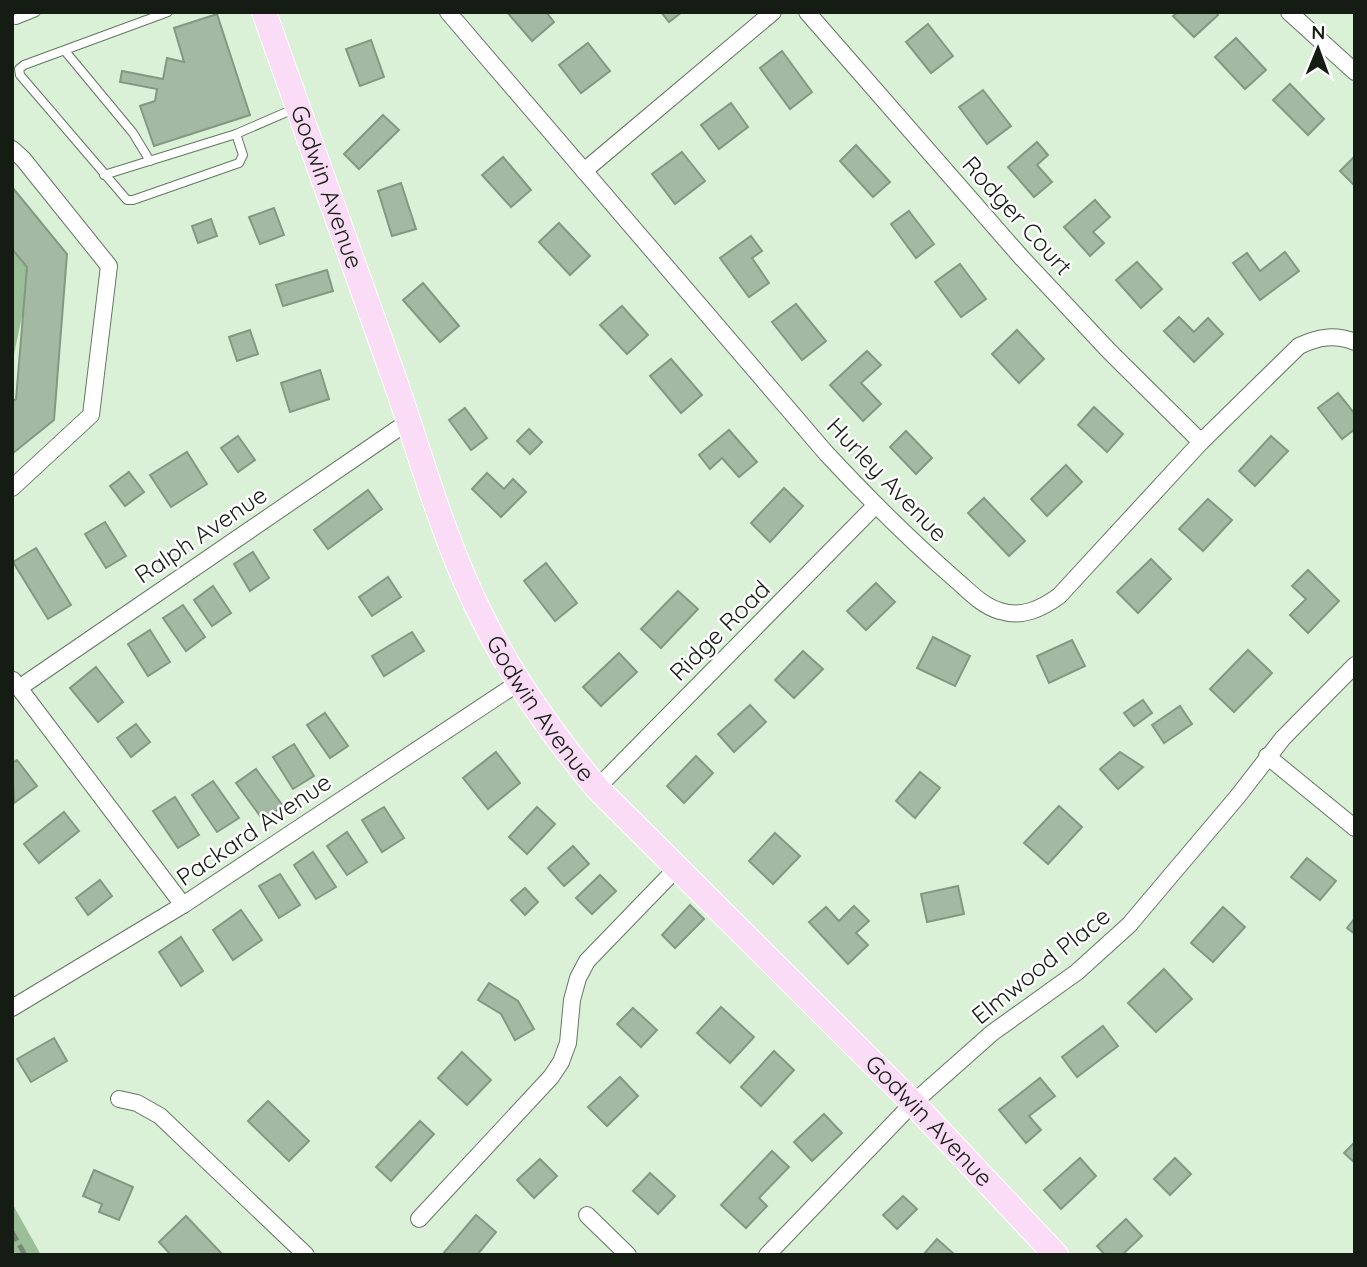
<svg xmlns="http://www.w3.org/2000/svg" width="1367" height="1267" font-family="Quicksand,sans-serif">
	<style>
		.forest { fill: #9abf96 }
		.building { fill: #a3b9a1; stroke: #839881; stroke-width: 2 }
		.lines { fill: none; stroke-linecap: round; stroke-linejoin: round }
		.service-casing { stroke: #637761; stroke-width: 10 }
		.minor-casing { stroke: #637761; stroke-width: 18 }
		.primary-casing { stroke: #fff; stroke-width: 26 }
		.service { stroke: #fff; stroke-width: 8 }
		.minor { stroke: #fff; stroke-width: 16 }
		.primary { stroke: #fadcf6; stroke-width: 24 }
		.rail { stroke: #788776; stroke-width: 5; stroke-dasharray: 10 5; stroke-linecap: butt }
		.labels { text-anchor: middle; stroke-width: 5; stroke-linejoin: round; paint-order: stroke }
		.street-label { font-size: 24px; fill: #141c13; stroke: #fff }
	</style>
	<rect width="100%" height="100%" fill="#daf0d7"/>
	<g class="forest">
		<polygon points="12,207 32,269 12,364"/>
		<polygon points="12,1203 41,1255 12,1255"/>
	</g>
	<g class="building">
		<polygon points="507,12 546,12 554,22 532,41"/>
		<polygon points="661,12 682,12 669,22"/>
		<polygon points="1178,12 1216,12 1218,15 1194,37 1173,16"/>
		<polygon points="217,14 250,115 154,146 140,106 155,101 157,89 120,82 122,71 163,79 167,58 184,62 174,28"/>
		<polygon points="928,24 953,56 931,73 906,42"/>
		<polygon points="1236,38 1266,70 1245,89 1215,57"/>
		<polygon points="371,40 384,77 360,86 346,49"/>
		<polygon points="588,43 610,71 581,93 559,65"/>
		<polygon points="782,51 812,92 790,109 760,68"/>
		<polygon points="1290,84 1324,119 1308,135 1273,100"/>
		<polygon points="983,90 1011,126 987,144 959,107"/>
		<polygon points="731,103 748,127 719,149 701,125"/>
		<polygon points="383,115 399,130 359,169 344,154"/>
		<polygon points="1037,142 1048,155 1037,165 1052,182 1034,197 1008,167"/>
		<polygon points="856,145 890,182 873,197 840,161"/>
		<polygon points="682,152 705,181 675,204 652,174"/>
		<polygon points="1355,156 1355,186 1340,171"/>
		<polygon points="503,157 531,190 511,207 482,175"/>
		<polygon points="401,183 416,229 392,236 378,191"/>
		<polygon points="12,187 67,254 54,420 12,454 12,402 16,399 27,267 12,249"/>
		<polygon points="1095,200 1110,217 1093,232 1104,243 1090,256 1064,227"/>
		<polygon points="274,208 284,235 260,244 249,217"/>
		<polygon points="909,211 934,244 916,258 891,224"/>
		<polygon points="211,219 217,236 198,243 192,226"/>
		<polygon points="559,223 590,256 570,275 539,242"/>
		<polygon points="751,236 762,251 752,258 769,283 749,297 720,258"/>
		<polygon points="1285,252 1299,271 1260,300 1233,263 1247,253 1260,271"/>
		<polygon points="1137,262 1162,289 1141,308 1116,280"/>
		<polygon points="960,264 986,299 961,317 935,282"/>
		<polygon points="327,270 333,291 283,306 276,285"/>
		<polygon points="423,283 459,326 440,342 403,300"/>
		<polygon points="796,304 826,341 802,360 772,322"/>
		<polygon points="622,306 648,335 627,354 600,325"/>
		<polygon points="1179,317 1194,332 1208,318 1223,334 1194,362 1164,331"/>
		<polygon points="250,330 258,354 237,361 229,337"/>
		<polygon points="1017,330 1044,359 1019,383 992,354"/>
		<polygon points="867,351 881,365 861,383 881,404 863,421 830,385"/>
		<polygon points="671,359 702,395 681,413 650,376"/>
		<polygon points="320,370 329,399 290,412 281,383"/>
		<polygon points="1338,393 1355,414 1355,429 1342,439 1318,408"/>
		<polygon points="1094,407 1123,434 1107,452 1078,425"/>
		<polygon points="465,408 487,438 471,450 449,420"/>
		<polygon points="529,429 542,442 530,454 517,441"/>
		<polygon points="729,430 757,462 739,477 722,458 710,469 699,455"/>
		<polygon points="906,431 932,458 916,474 890,447"/>
		<polygon points="238,436 255,460 238,472 221,448"/>
		<polygon points="1271,436 1288,451 1255,486 1239,471"/>
		<polygon points="187,452 207,484 171,507 150,475"/>
		<polygon points="1066,465 1082,482 1047,516 1031,499"/>
		<polygon points="129,472 144,492 125,506 110,486"/>
		<polygon points="487,473 504,489 513,479 526,492 501,517 472,489"/>
		<polygon points="784,488 803,506 770,542 751,523"/>
		<polygon points="368,490 382,509 328,549 314,530"/>
		<polygon points="984,498 1025,541 1009,556 968,513"/>
		<polygon points="1208,499 1232,520 1203,551 1179,529"/>
		<polygon points="105,522 126,556 106,568 85,534"/>
		<polygon points="36,548 71,605 48,619 13,562"/>
		<polygon points="253,552 269,578 250,591 234,564"/>
		<polygon points="1151,559 1171,579 1138,613 1117,592"/>
		<polygon points="546,563 577,603 555,621 524,581"/>
		<polygon points="1308,570 1339,601 1308,633 1290,615 1306,599 1292,586"/>
		<polygon points="388,577 401,597 372,616 359,597"/>
		<polygon points="876,583 895,602 866,630 847,611"/>
		<polygon points="213,586 231,613 212,626 194,600"/>
		<polygon points="678,591 698,609 661,648 641,629"/>
		<polygon points="183,605 205,637 186,651 163,618"/>
		<polygon points="150,630 170,662 148,676 128,644"/>
		<polygon points="412,632 424,651 384,676 372,656"/>
		<polygon points="933,637 970,656 955,686 917,668"/>
		<polygon points="1072,640 1085,666 1049,683 1037,656"/>
		<polygon points="1248,650 1272,673 1234,712 1210,689"/>
		<polygon points="803,651 823,669 794,698 775,680"/>
		<polygon points="619,653 637,672 601,706 583,687"/>
		<polygon points="96,667 123,702 98,722 70,688"/>
		<polygon points="1143,700 1152,713 1134,726 1124,713"/>
		<polygon points="750,705 766,722 734,752 718,734"/>
		<polygon points="1180,706 1192,724 1164,743 1152,725"/>
		<polygon points="325,713 348,746 330,758 307,725"/>
		<polygon points="136,724 150,742 131,757 117,738"/>
		<polygon points="294,744 314,776 293,789 273,757"/>
		<polygon points="496,752 520,783 488,809 463,778"/>
		<polygon points="1120,752 1143,767 1118,789 1100,769"/>
		<polygon points="696,756 713,773 684,803 667,786"/>
		<polygon points="17,760 37,786 14,803 12,763"/>
		<polygon points="256,769 283,806 263,820 236,783"/>
		<polygon points="920,772 940,788 915,818 896,801"/>
		<polygon points="213,781 239,818 217,832 192,795"/>
		<polygon points="175,797 199,835 178,848 153,811"/>
		<polygon points="1059,806 1082,827 1048,864 1024,843"/>
		<polygon points="384,807 404,838 382,852 362,820"/>
		<polygon points="537,807 555,824 527,854 509,837"/>
		<polygon points="64,812 79,831 39,863 24,844"/>
		<polygon points="347,832 367,862 347,875 327,846"/>
		<polygon points="775,833 800,856 773,884 749,861"/>
		<polygon points="573,846 589,864 564,886 548,868"/>
		<polygon points="313,852 336,887 316,899 294,865"/>
		<polygon points="1307,858 1336,881 1320,900 1291,877"/>
		<polygon points="280,874 300,905 279,918 259,886"/>
		<polygon points="600,875 616,891 592,914 576,898"/>
		<polygon points="100,880 112,896 88,915 76,898"/>
		<polygon points="958,886 964,914 927,922 921,894"/>
		<polygon points="525,888 538,902 525,915 511,900"/>
		<polygon points="690,905 704,919 675,948 662,935"/>
		<polygon points="854,906 869,921 856,933 868,945 848,964 809,922 826,907 839,921"/>
		<polygon points="1223,907 1245,927 1213,962 1191,943"/>
		<polygon points="241,910 262,940 233,960 213,930"/>
		<polygon points="1355,918 1355,934 1347,928"/>
		<polygon points="181,937 203,971 181,986 159,952"/>
		<polygon points="1164,969 1192,999 1156,1032 1128,1003"/>
		<polygon points="489,983 518,1001 534,1029 515,1040 501,1014 478,1000"/>
		<polygon points="721,1007 754,1037 730,1063 697,1033"/>
		<polygon points="633,1008 657,1030 641,1047 617,1024"/>
		<polygon points="1103,1026 1118,1046 1077,1077 1062,1057"/>
		<polygon points="54,1038 67,1061 31,1082 17,1059"/>
		<polygon points="774,1051 794,1070 761,1106 741,1087"/>
		<polygon points="462,1052 491,1080 467,1105 438,1078"/>
		<polygon points="620,1077 638,1096 607,1126 588,1107"/>
		<polygon points="1040,1078 1055,1096 1029,1116 1041,1130 1026,1143 999,1110"/>
		<polygon points="268,1101 309,1141 289,1161 248,1121"/>
		<polygon points="824,1114 842,1133 812,1161 794,1142"/>
		<polygon points="420,1121 434,1134 391,1181 376,1167"/>
		<polygon points="1355,1142 1355,1163 1344,1153"/>
		<polygon points="772,1151 789,1167 759,1198 767,1206 746,1228 721,1205"/>
		<polygon points="1080,1158 1096,1176 1061,1209 1044,1190"/>
		<polygon points="1175,1158 1191,1174 1170,1195 1154,1179"/>
		<polygon points="540,1159 557,1176 534,1198 517,1180"/>
		<polygon points="94,1170 133,1187 119,1220 99,1212 102,1204 83,1196"/>
		<polygon points="650,1173 675,1196 658,1214 633,1191"/>
		<polygon points="903,1196 917,1209 897,1229 883,1215"/>
		<polygon points="476,1215 496,1232 477,1255 442,1255"/>
		<polygon points="186,1216 223,1255 171,1255 159,1242"/>
		<polygon points="1126,1219 1142,1236 1122,1255 1105,1255 1097,1246"/>
		<polygon points="937,1239 955,1255 923,1255"/>
	</g>
	<g class="lines">
		<g class="service-casing">
			<g id="service">
				<polyline points="21,12 16,20 36,12"/>
				<polyline points="168,12 24,65 19,69 20,75 127,200 133,200 239,163 243,155 236,134"/>
				<polyline points="65,51 133,133 150,161"/>
				<polyline points="104,175 236,134 296,108"/>
			</g>
		</g>
		<g class="minor-casing">
			<g id="minor">
				<path d="M448 12 826 453C867 497 910 540 956 580 969 591 982 606 1000 611 1022 618 1041 609 1059 596L1201 442 1299 346C1318 337 1334 334 1355 342"/>
				<polyline points="807,12 1021,257 1110,352 1201,442"/>
				<polyline points="1289,12 1355,72"/>
				<polyline points="12,149 23,159 109,266 91,415 12,488"/>
				<polyline points="584,171 773,12"/>
				<polyline points="13,680 183,905"/>
				<polyline points="19,688 409,421"/>
				<polyline points="1267,756 1355,828"/>
				<polyline points="597,788 875,506"/>
				<polyline points="12,1008 183,905 518,683"/>
				<polyline points="119,1099 137,1103 160,1116 306,1255"/>
				<polyline points="587,1215 628,1255"/>
				<polyline points="419,1219 551,1077 561,1062 568,1043 572,1000 578,978 587,961 676,869"/>
				<polyline points="767,1255 913,1103 992,1033 1077,972 1129,925 1238,796 1283,738 1355,665"/>
			</g>
		</g>
		<g class="primary-casing">
			<g id="primary">
				<path id="s1" d="M264 12C308 134 351 256 394 378 417 444 436 513 464 578 497 656 543 723 597 788L913 1103 1056 1255"/>
			</g>
		</g>
		<use href="#service" class="service"/>
		<use href="#minor" class="minor"/>
		<use href="#primary" class="primary"/>
		<polyline class="rail" points="12,1232 25,1255"/>
	</g>
	<g class="labels">
		<g class="street-label">
			<text dy="8" stroke="none"><textPath href="#s1" startOffset="186">Godwin Avenue</textPath></text>
			<text transform="translate(1017 216) rotate(48)" y="8">Rodger Court</text>
			<text transform="translate(887 480) rotate(46)" y="8">Hurley Avenue</text>
			<text transform="translate(201 535) rotate(-34)" y="8">Ralph Avenue</text>
			<text transform="translate(720 631) rotate(-45)" y="8">Ridge Road</text>
			<text dy="8" stroke="none"><textPath href="#s1" startOffset="752">Godwin Avenue</textPath></text>
			<text transform="translate(254 830) rotate(-34)" y="8">Packard Avenue</text>
			<text transform="translate(1041 966) rotate(-39)" y="8">Elmwood Place</text>
			<text dy="8" stroke="none"><textPath href="#s1" startOffset="1320">Godwin Avenue</textPath></text>
		</g>
	</g>
	<rect width="1367" height="1267" fill="none" stroke="#141c13" stroke-width="28"/>
	<g transform="translate(1318 49) rotate(1)" stroke="#ffffff" stroke-width="5" paint-order="stroke">
	<path d="M0-5L12 26L0 18L-12 26Z" fill="#141c13"/>
	<text y="-10" font-size="19" font-weight="bold" text-anchor="middle" fill="#141c13">N</text>
	</g>
</svg>
